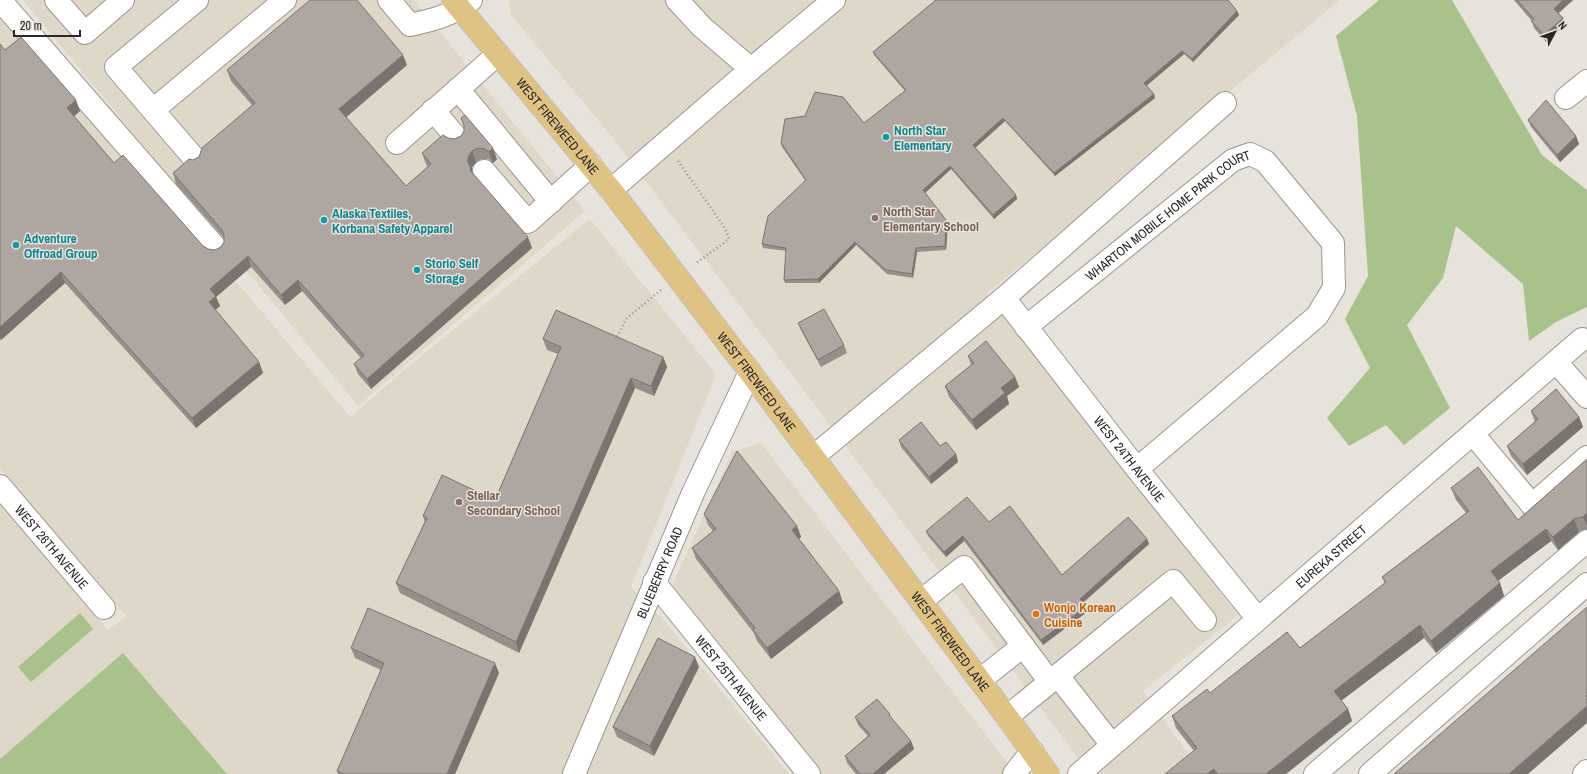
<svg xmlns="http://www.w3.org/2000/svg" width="1587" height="774" font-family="'Archivo Narrow',sans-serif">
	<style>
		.built { fill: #dfd8c9 }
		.green { fill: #a8c28b }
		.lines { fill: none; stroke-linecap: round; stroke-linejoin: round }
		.minor-casing { stroke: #9a968f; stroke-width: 24 }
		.major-casing { stroke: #c3c3c2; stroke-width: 24 }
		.path { stroke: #93908a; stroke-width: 2.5; stroke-dasharray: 1 3; stroke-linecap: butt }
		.minor { stroke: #fff; stroke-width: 22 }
		.major { stroke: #e0c285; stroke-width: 22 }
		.wall { fill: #968f8b }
		.shaded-wall { fill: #7a7471 }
		.building { fill: #afa6a2; stroke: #7a7471 }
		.culture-dot { fill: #0f9aa8; stroke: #e7e3db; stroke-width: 1.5 }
		.education-dot { fill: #8d6e63; stroke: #e7e3db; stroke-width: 1.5 }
		.food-dot { fill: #e8710a; stroke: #e7e3db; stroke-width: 1.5 }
		.labels { text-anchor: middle; stroke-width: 3; stroke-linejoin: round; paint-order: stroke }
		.street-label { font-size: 13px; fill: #292825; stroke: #e7e3db }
		.culture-label { font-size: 13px; font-weight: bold; fill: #0d838f; stroke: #e7e3db; text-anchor: start }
		.education-label { font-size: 13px; font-weight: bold; fill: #785e54; stroke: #e7e3db; text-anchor: start }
		.food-label { font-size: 13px; font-weight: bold; fill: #c56008; stroke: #e7e3db; text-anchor: start }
	</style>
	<rect width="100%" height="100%" fill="#e7e3db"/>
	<g class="built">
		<polygon points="0,0 350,417 416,360 590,219 716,374 631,587 666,623 789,774 0,774 0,501 108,630 126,616 0,469"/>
		<polygon points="23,0 414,0 585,211 358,406"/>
		<polygon points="509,0 1340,0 986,294 1238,615 1143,691 1203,774 1090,774 829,424 617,143 511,15"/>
		<polygon points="761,443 1016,774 818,774 672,586 732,452"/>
	</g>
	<g class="green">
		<polygon points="1379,0 1452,0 1542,155 1587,190 1587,307 1556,322 1529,341 1523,284 1456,226 1443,278 1407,325 1450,408 1404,445 1386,425 1349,446 1327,418 1370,368 1345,319 1368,276 1357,116 1336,36"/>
		<polygon points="80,613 93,629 31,682 18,667"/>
		<polygon points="123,653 227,774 0,774 0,759"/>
	</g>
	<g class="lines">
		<g class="minor-casing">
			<g id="minor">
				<polyline points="0,0 216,248"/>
				<polyline points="56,0 85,33 123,0"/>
				<path d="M389 0 410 25C433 20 453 15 471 0"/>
				<polyline points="677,0 702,27 751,69"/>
				<polyline points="458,89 551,202"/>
				<polyline points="1566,98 1587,81"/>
				<polyline points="153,110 285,0"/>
				<polyline points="433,110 456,137"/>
				<polyline points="397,143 498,54"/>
				<polyline points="194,158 116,67 197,0"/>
				<polyline points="484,171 528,222 591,165"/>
				<polyline points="611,190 751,69 834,0"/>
				<path id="s1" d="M1004 298 1137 469 1258 619"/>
				<path id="s2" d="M1026 327 1233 160 1250 154 1265 161 1333 243 1334 288 1317 316 1137 469"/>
				<polyline points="1556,362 1587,397"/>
				<polyline points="1473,434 1532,505 1587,457"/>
				<polyline points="813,457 1004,298 1225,103"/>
				<path id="s3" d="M0 486 104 608"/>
				<path id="s4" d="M654 582 809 774"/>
				<polyline points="921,601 964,567 1050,682"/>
				<polyline points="1058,676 1112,745"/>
				<polyline points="980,680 1023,646"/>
				<polyline points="1007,717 1173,581 1205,620"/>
				<path id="s5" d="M574 774 693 493 750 372"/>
				<polyline points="1014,774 1032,751"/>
				<path id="s6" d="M1079 774 1582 339"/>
				<polyline points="1315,774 1587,541"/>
				<polyline points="1370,774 1587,584"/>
				<polyline points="1584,774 1587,771"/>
			</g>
		</g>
		<g class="major-casing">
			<g id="major">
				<path id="s7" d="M453 0 611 190 750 372 1007 717 1048 774"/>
			</g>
		</g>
		<g class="path">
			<polyline points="678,161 725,228 729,239 695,264"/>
			<polyline points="615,340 627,318 661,290"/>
		</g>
		<use href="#minor" class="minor"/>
		<use href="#major" class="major"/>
	</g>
	<g class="wall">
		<polygon points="934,0 1228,0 1237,11 1239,15 1193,62 1184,54 1146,86 1154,94 1155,98 1055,176 1005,121 975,148 1016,195 1017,199 994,219 951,169 925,193 946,220 948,224 946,250 917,252 913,278 887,274 856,245 819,283 785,283 784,280 786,251 763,248 762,244 805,180 782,147 781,143 864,123 905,91 874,55 873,52 935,1"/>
		<polygon points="1514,0 1573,0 1558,14 1563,18 1565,25 1546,42 1534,28 1532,21"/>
		<polygon points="0,44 5,50 80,111 74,116 114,163 203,246 208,249 215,250 221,247 224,242 224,238 176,184 173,173 193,160 199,157 252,105 231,81 227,70 407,65 346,117 406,186 428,167 426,164 422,153 448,138 454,139 461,136 464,131 464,126 461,118 497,159 493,163 488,159 482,159 476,162 472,167 472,173 532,248 371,389 358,374 354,364 361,358 302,291 285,305 251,267 216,297 220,306 215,310 259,362 263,373 196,428 65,283 1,340 0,339"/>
		<polygon points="1528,120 1576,136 1579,144 1560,162 1531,127"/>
		<polygon points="798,323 844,345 847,353 821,367 801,330"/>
		<polygon points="543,339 663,357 667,367 654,396 635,388 519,653 400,593 396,583 425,523 423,516 495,500 558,354 547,350"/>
		<polygon points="968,356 1015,377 1019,387 1007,396 1009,404 976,430 949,397 945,386 971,365"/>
		<polygon points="1531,411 1579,417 1583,427 1527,475 1511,456 1507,446 1535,422"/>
		<polygon points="899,440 940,446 956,454 958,462 931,484 901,447"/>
		<polygon points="1587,459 1587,529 1579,532 1558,550 1551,541 1498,581 1500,583 1504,596 1436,653 1424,638 1341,701 1348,709 1352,721 1286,774 1165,774 1194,751 1176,728 1172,716 1210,693 1300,648 1385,584 1382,577 1466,513 1456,500 1451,488 1518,520"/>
		<polygon points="704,514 797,526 801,537 799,539 839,591 843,603 771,659 757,641 754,633 696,559 692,548 713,531 708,525"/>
		<polygon points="989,522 1062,575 1147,539 1149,544 1083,603 1086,607 1087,612 1043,645 964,541 946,557 928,536 926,531"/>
		<polygon points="351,648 499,673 455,774 338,774 337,771 381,670 355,658"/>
		<polygon points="699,667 654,756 617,737 613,727"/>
		<polygon points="855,717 891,718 911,741 914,749 884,774 856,774 847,763 845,756 868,736 858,725"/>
	</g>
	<g class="shaded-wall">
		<polygon points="1563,0 1573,0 1556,15 1554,9"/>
		<polygon points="1237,11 1239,15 1193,62 1192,59"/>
		<polygon points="1563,18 1565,25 1546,42 1544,35"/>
		<polygon points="1182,51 1184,54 1145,87 1144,83"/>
		<polygon points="403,55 407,65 343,120 339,109"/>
		<polygon points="1154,94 1155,98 1055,176 1054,173"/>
		<polygon points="76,100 80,111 71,119 67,108"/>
		<polygon points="1003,118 1005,121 974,149 973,145"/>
		<polygon points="1576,136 1579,144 1560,162 1557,155"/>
		<polygon points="493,148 497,159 493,163 489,152"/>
		<polygon points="472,151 476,162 472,167 472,171 475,180 474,181 468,162 468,157"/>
		<polygon points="950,166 951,169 924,194 923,190"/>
		<polygon points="1016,195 1017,199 994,219 993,215"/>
		<polygon points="946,220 948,224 946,250 945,246"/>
		<polygon points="528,237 532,248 371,389 367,379"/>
		<polygon points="855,242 856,245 819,283 818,279"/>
		<polygon points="916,248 917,252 913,278 912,274"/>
		<polygon points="248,256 251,267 216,297 220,306 212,313 209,302 210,289"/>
		<polygon points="61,272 65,283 1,340 0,337 0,327"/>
		<polygon points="298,280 302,291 285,305 281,295"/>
		<polygon points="663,357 667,367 654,396 651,386"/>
		<polygon points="259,362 263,373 196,428 192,418"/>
		<polygon points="1015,377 1019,387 1007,396 1009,404 976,430 972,420 1001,388"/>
		<polygon points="631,378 635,388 519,653 516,642"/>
		<polygon points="1579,417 1583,427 1527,475 1523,464"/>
		<polygon points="956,454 958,462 931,484 929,477"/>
		<polygon points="1587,513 1587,526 1583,517"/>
		<polygon points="1574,519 1579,532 1558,550 1553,537"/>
		<polygon points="797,526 801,537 796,541 792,530"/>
		<polygon points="1546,529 1551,541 1495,583 1491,571"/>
		<polygon points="963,536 964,541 946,557 944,552"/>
		<polygon points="1147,539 1149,544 1081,604 1080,599"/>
		<polygon points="1500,583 1504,596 1436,653 1431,641"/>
		<polygon points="839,591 843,603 771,659 767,648"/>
		<polygon points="1086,607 1087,612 1043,645 1041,640"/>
		<polygon points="1420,625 1424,638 1338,703 1334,691"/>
		<polygon points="695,657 699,667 654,756 650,746"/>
		<polygon points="495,663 499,673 455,774 447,774"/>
		<polygon points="1587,706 1587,723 1528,774 1509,774"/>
		<polygon points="1348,709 1352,721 1286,774 1266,774"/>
		<polygon points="911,741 914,749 884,774 873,774"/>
		<polygon points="1214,769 1216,774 1207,774"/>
	</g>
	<g class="building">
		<polygon points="310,0 357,0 403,55 339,109 406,186 431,164 422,153 443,135 448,138 454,139 461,136 464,131 464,125 461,118 465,115 493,148 489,152 485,149 478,148 472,151 468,157 468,162 471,169 470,170 528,237 367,379 354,364 364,355 298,280 281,295 248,256 210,289 216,296 209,302 259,362 192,418 61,272 0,327 0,44 5,50 21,37 76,100 67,108 114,163 123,155 203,246 208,249 215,250 221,247 224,242 224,235 222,230 173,173 189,159 193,160 199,157 202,148 255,103 227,70"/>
		<polygon points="936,0 1228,0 1237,11 1192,59 1182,51 1144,83 1154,94 1054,173 1003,118 973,145 1016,195 993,215 950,166 923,190 946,220 945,246 916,248 912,274 886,270 855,242 818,279 784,280 786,248 762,244 768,216 806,180 781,143 785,119 805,116 815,92 843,97 864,123 906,90 873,52"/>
		<polygon points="1517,0 1563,0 1554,9 1563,18 1544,35 1531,21 1534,19"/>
		<polygon points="1546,100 1576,136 1557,155 1528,120"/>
		<polygon points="824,309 844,345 818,360 798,323"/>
		<polygon points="556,310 663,357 651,386 631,378 516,642 396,583 427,518 423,516 442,475 495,500 561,347 543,339"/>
		<polygon points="986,341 1015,377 1001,388 1005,393 972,420 945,386 974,363 968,356"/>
		<polygon points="1556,389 1579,417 1523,464 1507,446 1538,419 1531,411"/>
		<polygon points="921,422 940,446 946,442 956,454 929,477 899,440"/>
		<polygon points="737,451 797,526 792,530 839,591 767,648 753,630 755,628 692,548 716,529 704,514"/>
		<polygon points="1587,459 1587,513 1583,517 1574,519 1553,537 1546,529 1491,571 1500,583 1431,641 1420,625 1334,691 1348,709 1266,774 1218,774 1214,769 1207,774 1165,774 1197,748 1172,716 1207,689 1210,693 1287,632 1300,648 1386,582 1382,577 1469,511 1451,488 1478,467 1518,520"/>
		<polygon points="967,497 989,522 1010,506 1062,575 1128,517 1147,539 1080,599 1086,607 1041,640 963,536 944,552 926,531"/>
		<polygon points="1587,607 1587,695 1586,696 1587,697 1587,706 1509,774 1394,774"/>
		<polygon points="368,608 495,663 447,774 344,774 337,771 384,663 351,648"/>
		<polygon points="658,638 695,657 650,746 613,727"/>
		<polygon points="877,699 890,714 889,715 911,741 873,774 860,774 845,756 870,735 855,717"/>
	</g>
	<g class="culture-dot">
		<circle cx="886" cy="137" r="4"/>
		<circle cx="324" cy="220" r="4"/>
		<circle cx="16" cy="245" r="4"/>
		<circle cx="417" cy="270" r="4"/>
	</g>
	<g class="education-dot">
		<circle cx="875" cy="218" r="4"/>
		<circle cx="459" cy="502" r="4"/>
	</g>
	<circle class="food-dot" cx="1036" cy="614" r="4"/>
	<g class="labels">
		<g class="street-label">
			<text dy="5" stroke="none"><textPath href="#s7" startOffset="164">WEST FIREWEED LANE</textPath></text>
			<text dy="5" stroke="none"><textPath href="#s2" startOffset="181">WHARTON MOBILE HOME PARK COURT</textPath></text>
			<text dy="5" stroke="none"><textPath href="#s7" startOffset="488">WEST FIREWEED LANE</textPath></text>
			<text dy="5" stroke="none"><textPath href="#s1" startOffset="204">WEST 24TH AVENUE</textPath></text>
			<text dy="5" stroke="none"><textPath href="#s3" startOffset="80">WEST 26TH AVENUE</textPath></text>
			<text dy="5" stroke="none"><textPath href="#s6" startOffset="333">EUREKA STREET</textPath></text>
			<text dy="5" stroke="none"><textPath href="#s5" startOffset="219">BLUEBERRY ROAD</textPath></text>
			<text dy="5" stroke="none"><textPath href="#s7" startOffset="812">WEST FIREWEED LANE</textPath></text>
			<text dy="5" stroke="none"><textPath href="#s4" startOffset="123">WEST 25TH AVENUE</textPath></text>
		</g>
		<g class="culture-label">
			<text x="894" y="135">North Star<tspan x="894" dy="15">Elementary</tspan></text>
			<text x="332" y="218">Alaska Textiles,<tspan x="332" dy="15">Korbana Safety Apparel</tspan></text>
			<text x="24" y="243">Adventure<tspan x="24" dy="15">Offroad Group</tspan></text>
			<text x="425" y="268">Storio Self<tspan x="425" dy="15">Storage</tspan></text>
		</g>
		<g class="education-label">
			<text x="883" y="216">North Star<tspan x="883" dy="15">Elementary School</tspan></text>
			<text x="467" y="500">Stellar<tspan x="467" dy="15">Secondary School</tspan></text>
		</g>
		<g class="food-label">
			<text x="1044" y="612">Wonjo Korean<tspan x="1044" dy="15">Cuisine</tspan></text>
		</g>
	</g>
	<g transform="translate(1555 32) rotate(49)" stroke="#e7e3db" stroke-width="3" paint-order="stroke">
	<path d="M0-3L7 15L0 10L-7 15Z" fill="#292825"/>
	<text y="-6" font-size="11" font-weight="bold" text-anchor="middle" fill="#292825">N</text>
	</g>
	<path d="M14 30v6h66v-6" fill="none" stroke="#292825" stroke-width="2"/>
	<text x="20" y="30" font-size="12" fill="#292825" stroke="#e7e3db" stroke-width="3" paint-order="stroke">20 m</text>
</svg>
